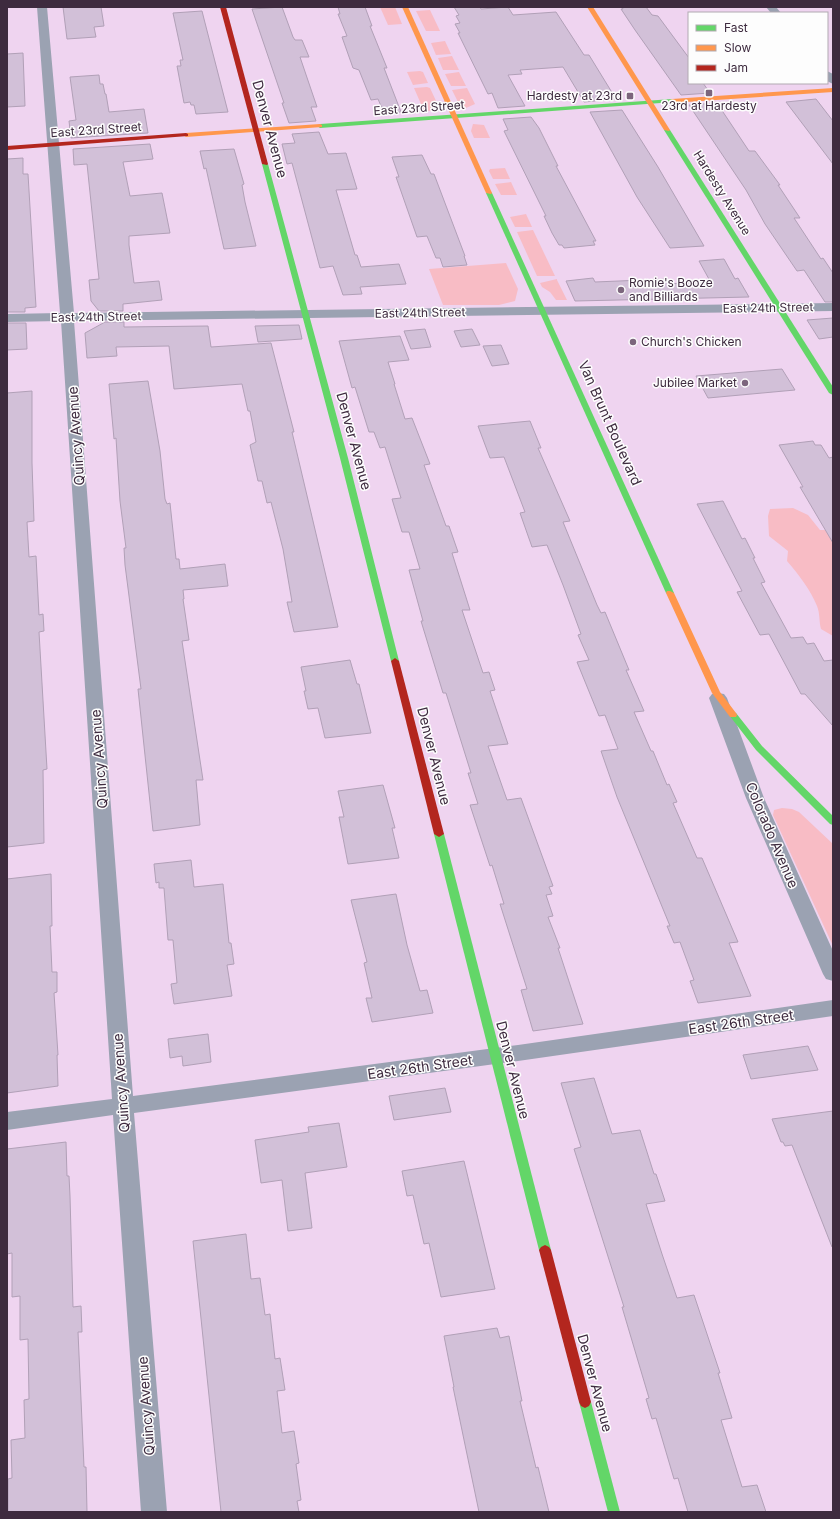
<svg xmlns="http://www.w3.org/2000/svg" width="840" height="1519" font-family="Inter,sans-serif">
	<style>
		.green { fill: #f8bcc5 }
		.building { fill: #d2c0d8; stroke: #b1a0b7 }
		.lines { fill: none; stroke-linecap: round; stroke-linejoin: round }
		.street { fill: #9ba2b2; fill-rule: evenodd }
		.fast { fill: #63d668; fill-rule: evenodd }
		.slow { fill: #ff974d; fill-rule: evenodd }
		.jam { fill: #b3261e; fill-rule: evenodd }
		.poi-dot { fill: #7c667d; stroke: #fdfdfd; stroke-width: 1.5 }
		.labels { text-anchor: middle; stroke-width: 3; stroke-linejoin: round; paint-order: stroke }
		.far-poi-label { font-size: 12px; fill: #3e2b3f; stroke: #fdfdfd; text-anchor: end }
		.far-street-label { font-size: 12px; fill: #3e2b3f; stroke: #fdfdfd }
		.street-label { font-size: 14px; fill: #3e2b3f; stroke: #fdfdfd }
	</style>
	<rect width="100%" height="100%" fill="#efd4f0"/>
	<g class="green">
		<polygon points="380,7 395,7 402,24 388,25"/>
		<polygon points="430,10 440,31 426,31 416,11"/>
		<polygon points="445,41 451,54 436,55 431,43"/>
		<polygon points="452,56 459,70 443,70 438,58"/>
		<polygon points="420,71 423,72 428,83 413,85 407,72"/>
		<polygon points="459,72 466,86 451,86 445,74"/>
		<polygon points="427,87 430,88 437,103 434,107 434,111 424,111 414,88"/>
		<polygon points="467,88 475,104 466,108 458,102 452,90"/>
		<polygon points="473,124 484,125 490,138 474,138 471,131"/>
		<polygon points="505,168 510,179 493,179 489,171 490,169"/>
		<polygon points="511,182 517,195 501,195 495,184"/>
		<polygon points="526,214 532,227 515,227 510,217"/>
		<polygon points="533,230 555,276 537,276 517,232"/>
		<polygon points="506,263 518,289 515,301 499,305 443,305 429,269"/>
		<polygon points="557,279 557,280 567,300 556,300 550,292 542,287 540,283"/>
		<path d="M793 508 808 515 820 530H833V636L821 629C819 622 820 613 817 606 810 589 799 575 787 561L788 551 769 536 768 516 770 509Z"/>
		<polygon points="782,808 792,809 799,812 833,844 833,946 773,815 774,810"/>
	</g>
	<g class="building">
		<polygon points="63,7 101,7 104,26 94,27 96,37 67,39"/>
		<polygon points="282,7 293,37 295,40 302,40 309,57 300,57 317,107 311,107 316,121 289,123 282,103 284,103 252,9"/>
		<polygon points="338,7 365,7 372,26 370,26 387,68 384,68 401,112 384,113 378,99 371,100 359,70 353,68 342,37 347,36 338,14 340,14"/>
		<polygon points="454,7 480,7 481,9 508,7 513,15 556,12 584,55 589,55 616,99 584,102 563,67 520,70 522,74 508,75 525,106 498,108 492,93 488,94 458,33 460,33 455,24 460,23 456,16 459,15"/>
		<polygon points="622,7 646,7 652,15 658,16 689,58 689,83 703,83 710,93 681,95 635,30 621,9 623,9"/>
		<polygon points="202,11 204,19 228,112 196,114 194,105 191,105 190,102 184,103 177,66 181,66 180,60 183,60 173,13"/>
		<polygon points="23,53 25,106 7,107 7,54"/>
		<polygon points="99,75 100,84 103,84 105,94 106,94 109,112 144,109 148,133 71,138 69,121 76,120 70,77"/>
		<polygon points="816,99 833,121 833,164 786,102"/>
		<polygon points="717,103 749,151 755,151 780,185 778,185 800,218 794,218 821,259 823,258 833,273 833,302 825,302 804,270 797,271 765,224 746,190 689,105"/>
		<polygon points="622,110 658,167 704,246 670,248 637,197 590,112"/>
		<polygon points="531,117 539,128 558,166 556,166 596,241 593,241 595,245 564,248 562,245 559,245 552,233 544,216 546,216 504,131 508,130 503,119"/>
		<polygon points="319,132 328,154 346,153 357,189 336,190 355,255 357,255 361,267 399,264 406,284 360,287 362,294 343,295 333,266 320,268 292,163 287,164 282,144 295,143 292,134"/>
		<polygon points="150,144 153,159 123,162 130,196 162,193 170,233 129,236 129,245 134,283 159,281 162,300 123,304 123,311 99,311 91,301 89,280 99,279 87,164 74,165 73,149"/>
		<polygon points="234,149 244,184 242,185 245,202 256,246 224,249 206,168 204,169 200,151"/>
		<polygon points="422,155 431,174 434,174 465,256 464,256 467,265 443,267 440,258 436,258 427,236 417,237 396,177 399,177 392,157"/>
		<polygon points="23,158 23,174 28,174 36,307 25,308 25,312 7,312 7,159"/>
		<polygon points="724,259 735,279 738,278 749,297 575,301 566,281 593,278 595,282 666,279 669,284 710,281 699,261"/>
		<polygon points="833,318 833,337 819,339 807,320"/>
		<polygon points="105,322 124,322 124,327 208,326 211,347 271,343 294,432 292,432 338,627 294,632 287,602 292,602 283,549 271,502 267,503 262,481 258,481 250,445 256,442 250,411 248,411 242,384 174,389 169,346 116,347 117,356 87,358 85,333"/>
		<polygon points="7,323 26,323 27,349 7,350"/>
		<polygon points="299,325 302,339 258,342 255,326"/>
		<polygon points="425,329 431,347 411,349 404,331"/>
		<polygon points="472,329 480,345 461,347 454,331"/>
		<polygon points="400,336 409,360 388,362 395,384 394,384 405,419 412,418 430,464 424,465 446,526 449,526 458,552 452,553 470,610 462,610 483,673 489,672 495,690 490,691 508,744 488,746 507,800 521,798 553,886 549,887 552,894 546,895 553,916 548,917 560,948 558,948 583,1024 533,1031 521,990 527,989 500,904 504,904 492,865 490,866 470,805 478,804 468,773 471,773 446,693 443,693 421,621 423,621 409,570 420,569 409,532 402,532 392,499 401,498 385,447 380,448 374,432 369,432 355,387 352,388 339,341"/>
		<polygon points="501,345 509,364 492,366 483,346"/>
		<polygon points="782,369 795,390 708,398 696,376"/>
		<polygon points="148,381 160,451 165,499 167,504 170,503 176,559 179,559 180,569 225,564 228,586 183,590 184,599 183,599 189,640 182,641 203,780 196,780 200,825 153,831 138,689 141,689 125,565 124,548 126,548 120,501 116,438 114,439 109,384"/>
		<polygon points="32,391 32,463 34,521 27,522 29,557 36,556 39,615 43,614 44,631 39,632 47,769 43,770 44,843 7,847 7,393"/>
		<polygon points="530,421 541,448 538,448 570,521 563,522 597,605 601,613 605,612 629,670 626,670 644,711 634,712 651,751 653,751 667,785 669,784 677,802 673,803 697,858 702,858 738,942 729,943 751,996 698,1003 690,981 694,980 680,942 674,943 667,926 670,926 617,797 601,751 618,749 605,715 599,716 577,662 589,660 578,635 581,634 563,585 547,545 532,547 520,513 525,512 504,457 490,458 478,426"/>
		<polygon points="813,441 815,445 821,445 829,458 833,457 833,543 800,487 803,487 779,445"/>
		<polygon points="723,501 742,539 745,538 755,558 753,558 765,582 761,583 791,638 803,637 807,644 814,643 824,661 833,660 833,726 805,694 801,694 769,634 760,635 737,592 742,591 697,504"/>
		<polygon points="350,660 357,684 359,684 371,733 325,738 318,708 308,709 304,691 306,691 301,667"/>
		<polygon points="383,785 395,828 392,828 399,858 348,864 339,817 344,817 338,791"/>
		<polygon points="191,860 194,887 223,884 229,943 231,943 234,964 227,965 232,996 174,1004 171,984 177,983 173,940 168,940 164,888 159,888 159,882 156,883 154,864"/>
		<polygon points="51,874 52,926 50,926 52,972 57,972 57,992 54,993 58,1055 57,1055 58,1086 7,1093 7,879"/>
		<polygon points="396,894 407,945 420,991 427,990 433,1013 372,1022 366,998 372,998 364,963 367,962 351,900"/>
		<polygon points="208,1034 211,1062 183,1066 182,1056 170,1058 168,1039"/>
		<polygon points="808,1046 818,1070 751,1079 743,1055"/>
		<polygon points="594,1078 612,1134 640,1130 654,1174 656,1174 665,1201 646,1204 662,1254 677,1298 694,1295 720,1373 718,1373 732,1418 721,1420 742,1487 757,1485 766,1512 688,1512 678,1478 674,1479 656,1418 652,1419 646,1399 649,1398 622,1307 624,1307 574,1149 581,1147 561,1083"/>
		<polygon points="445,1088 451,1112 394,1120 389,1096"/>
		<polygon points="833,1111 833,1247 832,1247 792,1145 785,1146 783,1142 781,1142 772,1119"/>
		<polygon points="339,1123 347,1167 305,1173 312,1228 288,1231 282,1180 261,1183 255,1140 309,1132 308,1127"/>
		<polygon points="66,1142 67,1176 69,1176 70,1196 73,1307 81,1306 82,1332 78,1332 84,1467 86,1467 87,1512 8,1512 8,1479 12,1478 11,1440 25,1438 24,1400 29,1399 28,1339 20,1340 20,1296 12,1297 12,1253 7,1254 7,1149"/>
		<polygon points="464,1161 495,1289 441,1297 429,1243 424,1244 413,1195 407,1196 402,1171"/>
		<polygon points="246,1234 251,1279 260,1278 265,1315 270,1314 275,1359 280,1358 285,1390 277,1391 282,1433 294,1431 299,1463 296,1464 301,1500 297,1501 299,1512 221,1512 193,1241"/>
		<polygon points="497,1328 500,1338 509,1336 522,1401 520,1401 536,1468 538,1467 549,1512 479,1512 453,1387 454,1387 444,1336"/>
	</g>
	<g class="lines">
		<g class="street">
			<polygon points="37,7 47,7 74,313 833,303 833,311 74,321 133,1096 518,1045 833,1000 833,1016 518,1061 134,1113 167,1512 141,1512 113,1115 7,1130 7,1112 112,1099 61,321 7,322 7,314 60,313"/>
			<polygon points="766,7 776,7 781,13 771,13"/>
			<polygon points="827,71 833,74 833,84 827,81"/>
			<polygon points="718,693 724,694 727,698 764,798 833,951 833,981 826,979 823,974 746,798 709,698 712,694"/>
		</g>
		<g class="fast">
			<polygon points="672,99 675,101 674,102 320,128 317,126 320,124"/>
			<polygon points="665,129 670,130 833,387 833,395 829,393 664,130"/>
			<polygon points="263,163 268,164 348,458 399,661 398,663 395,664 391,661 340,458 262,164"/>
			<polygon points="489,191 492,193 674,593 673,595 670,595 666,593 486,193"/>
			<polygon points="733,712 736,713 762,746 833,816 833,825 830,824 756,750 729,715"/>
			<polygon points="439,831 444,834 551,1250 549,1253 545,1255 541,1253 539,1250 434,834"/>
			<polygon points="585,1396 589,1398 591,1402 620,1512 608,1512 579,1402 581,1398"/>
		</g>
		<g class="slow">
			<polygon points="402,7 408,7 492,193 491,194 486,193"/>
			<polygon points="587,7 593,7 670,130 669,131 664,130"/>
			<polygon points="833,88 833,92 672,103 669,101 672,99"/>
			<polygon points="320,124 322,125 322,127 186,137 183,135 186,133"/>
			<polygon points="667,591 670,591 674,593 720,692 736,713 737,715 736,717 730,717 712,693 666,593"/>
		</g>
		<g class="jam">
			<polygon points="220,7 226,7 268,164 267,165 262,164"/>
			<polygon points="186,133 188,134 188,136 7,150 7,146"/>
			<polygon points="395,658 399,661 444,834 439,837 434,834 391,661"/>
			<polygon points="545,1245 549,1247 551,1250 591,1402 589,1406 585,1408 581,1406 579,1402 539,1250 541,1247"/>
		</g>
	</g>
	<g class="poi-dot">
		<rect x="705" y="89" width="8" height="8" rx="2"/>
		<rect x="626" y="92" width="8" height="8" rx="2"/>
		<circle cx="621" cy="290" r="4"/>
		<circle cx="633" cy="342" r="4"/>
		<circle cx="745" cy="383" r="4"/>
	</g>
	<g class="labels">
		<g class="far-poi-label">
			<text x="622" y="100">Hardesty at 23rd</text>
			<text x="709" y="110" text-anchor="middle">23rd at Hardesty</text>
			<text x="629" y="287" text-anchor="start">Romie's Booze<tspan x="629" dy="14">and Billiards</tspan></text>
			<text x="641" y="346" text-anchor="start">Church's Chicken</text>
			<text x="737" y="387">Jubilee Market</text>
		</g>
		<g class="far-street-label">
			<text transform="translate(419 108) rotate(-4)" y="4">East 23rd Street</text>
			<text transform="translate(96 130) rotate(-4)" y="4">East 23rd Street</text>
			<text transform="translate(722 193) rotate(58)" y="4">Hardesty Avenue</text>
			<text transform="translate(768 308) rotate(-1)" y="4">East 24th Street</text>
			<text transform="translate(420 313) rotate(-1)" y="4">East 24th Street</text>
			<text transform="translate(96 317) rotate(-1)" y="4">East 24th Street</text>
		</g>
		<g class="street-label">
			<text transform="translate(270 129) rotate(75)" y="5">Denver Avenue</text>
			<text transform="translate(610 423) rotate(66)" y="5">Van Brunt Boulevard</text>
			<text transform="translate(76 436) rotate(-94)" y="5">Quincy Avenue</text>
			<text transform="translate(354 441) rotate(75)" y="5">Denver Avenue</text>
			<text transform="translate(434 756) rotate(76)" y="5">Denver Avenue</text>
			<text transform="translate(99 759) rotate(-94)" y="5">Quincy Avenue</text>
			<text transform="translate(772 835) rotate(67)" y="5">Colorado Avenue</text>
			<text transform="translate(741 1022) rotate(-8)" y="5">East 26th Street</text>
			<text transform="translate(420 1067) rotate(-8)" y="5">East 26th Street</text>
			<text transform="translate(513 1070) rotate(76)" y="5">Denver Avenue</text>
			<text transform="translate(121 1083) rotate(-94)" y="5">Quincy Avenue</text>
			<text transform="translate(595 1383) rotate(75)" y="5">Denver Avenue</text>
			<text transform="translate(146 1406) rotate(-94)" y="5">Quincy Avenue</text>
		</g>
	</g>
	<rect width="840" height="1519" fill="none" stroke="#3e2b3f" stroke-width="16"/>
	<rect x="688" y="12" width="140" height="72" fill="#fdfdfd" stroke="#b1a9b1"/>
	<rect x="696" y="25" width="20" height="6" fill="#63d668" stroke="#b1a9b1"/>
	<text x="724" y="32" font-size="12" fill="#3e2b3f">Fast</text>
	<rect x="696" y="45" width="20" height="6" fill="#ff974d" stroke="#b1a9b1"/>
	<text x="724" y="52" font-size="12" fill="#3e2b3f">Slow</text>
	<rect x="696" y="65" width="20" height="6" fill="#b3261e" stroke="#b1a9b1"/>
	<text x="724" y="72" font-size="12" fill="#3e2b3f">Jam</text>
</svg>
